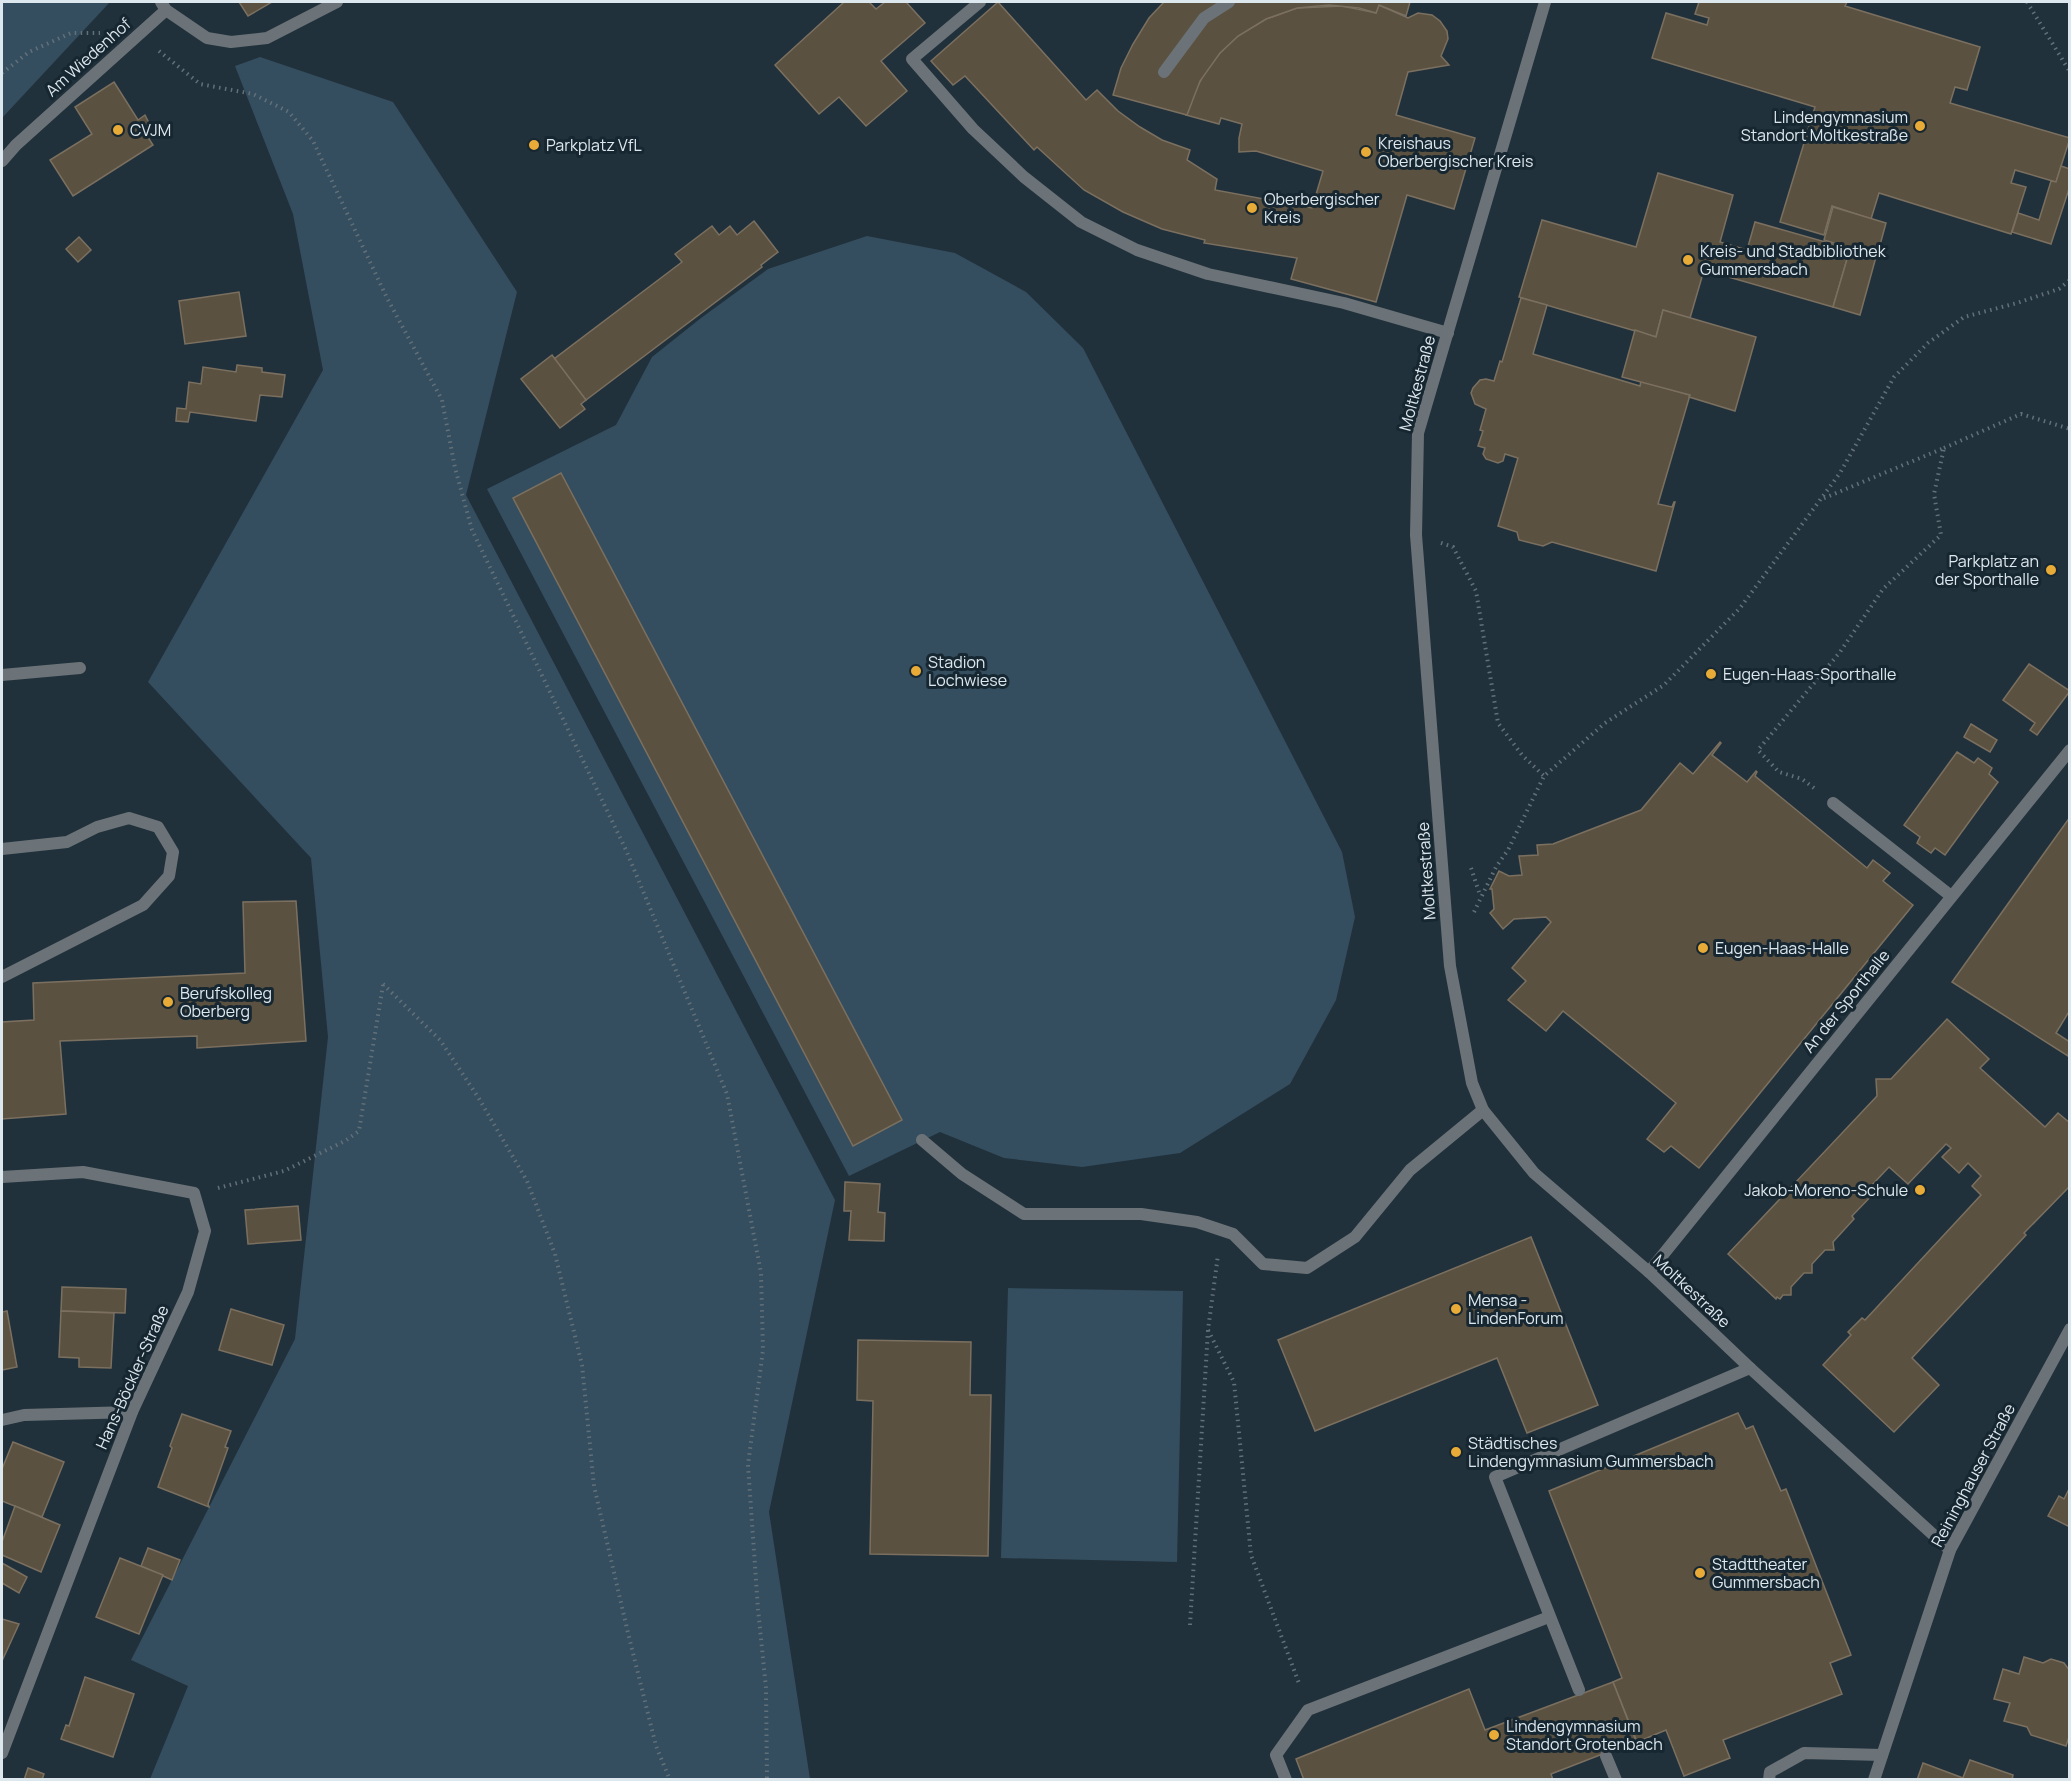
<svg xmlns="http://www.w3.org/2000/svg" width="2071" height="1781" font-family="Manrope,sans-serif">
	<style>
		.green { fill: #344e5f }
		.building { fill: #5b5141; stroke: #7b7060; stroke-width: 1.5 }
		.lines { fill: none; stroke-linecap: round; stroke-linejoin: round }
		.path { stroke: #627079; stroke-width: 4; stroke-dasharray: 1.5 4.5; stroke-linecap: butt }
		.lane { stroke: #6b7378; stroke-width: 12 }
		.street { stroke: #6b7378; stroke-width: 12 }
		.poi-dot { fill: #e9ab37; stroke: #172731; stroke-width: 2 }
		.labels { text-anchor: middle; stroke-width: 6; stroke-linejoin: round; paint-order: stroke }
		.street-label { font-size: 16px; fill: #dde7ee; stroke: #172731 }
		.poi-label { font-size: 16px; fill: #dde7ee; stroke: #172731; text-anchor: start }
	</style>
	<rect width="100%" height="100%" fill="#21313b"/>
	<g class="green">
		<polygon points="2,2 110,2 2,118"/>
		<polygon points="260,57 393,102 517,292 466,495 835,1200 769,1512 810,1779 150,1779 188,1686 131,1660 295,1339 328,1037 311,858 148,682 323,370 293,214 235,66"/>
		<polygon points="867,236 955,253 1026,292 1083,348 1342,852 1355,917 1336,1000 1290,1084 1180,1153 1082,1167 1004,1158 940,1132 849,1176 487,489 616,425 652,357 701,318 768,269"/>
		<polygon points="1008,1288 1183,1291 1177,1562 1001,1558"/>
	</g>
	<g class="building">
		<polygon points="239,2 272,2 248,16"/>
		<polygon points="842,2 869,2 876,9 885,2 906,2 925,23 881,61 907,91 866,126 839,97 819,114 775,65 843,3"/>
		<polygon points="998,2 1086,100 1097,90 1118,111 1140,127 1162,140 1190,150 1187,160 1217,179 1215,190 1312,208 1323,171 1256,151 1239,152 1239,138 1242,124 1221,118 1219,124 1186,115 1195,92 1205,72 1220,53 1238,36 1266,19 1297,8 1342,6 1376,13 1379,5 1408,18 1418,13 1432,15 1440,21 1447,31 1448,39 1441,56 1449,65 1408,72 1396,115 1475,138 1454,209 1407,195 1376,302 1291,279 1297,258 1204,243 1205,240 1162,229 1123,212 1084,190 1037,147 1034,150 965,76 953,85 931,61"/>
		<polygon points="1164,2 1410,2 1406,16 1379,5 1376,13 1359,8 1329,5 1297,8 1266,19 1238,36 1220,53 1200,81 1187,115 1113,95 1121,68 1133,44 1149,18"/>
		<polygon points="1699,2 1847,2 1845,6 1980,47 1967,90 1955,87 1950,103 2070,138 2056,182 2015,170 2011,183 2026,187 2011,234 1879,193 1871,219 1832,206 1824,235 1780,222 1815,107 1652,58 1666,13 1707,25 1709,18 1695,14"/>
		<polygon points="114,82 138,120 145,115 149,123 142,128 153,145 73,196 50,160 92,134 75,107"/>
		<polygon points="2061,166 2070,169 2070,186 2051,244 2012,232 2018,213 2039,220 2051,181 2056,182"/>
		<polygon points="1658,173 1733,195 1720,242 1747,250 1755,222 1850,249 1833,307 1704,270 1690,318 1663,310 1656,337 1519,297 1542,220 1636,247"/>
		<polygon points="1833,207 1886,223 1877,256 1824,240"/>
		<polygon points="754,221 778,252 761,265 762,267 586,400 554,359 682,262 675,254 712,226 719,235 730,226 737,235"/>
		<polygon points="79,237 91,250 78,262 66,249"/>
		<polygon points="1850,249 1876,257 1860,315 1833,307"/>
		<polygon points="239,292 246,336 185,344 179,301"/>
		<polygon points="1521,298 1547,305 1533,354 1640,386 1641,381 1690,395 1658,504 1672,507 1674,502 1675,502 1656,571 1552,542 1543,546 1519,540 1517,532 1498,526 1518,458 1505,454 1503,461 1498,463 1486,459 1483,454 1485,448 1478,446 1483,431 1480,430 1486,409 1475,404 1471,393 1473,388 1480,380 1486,379 1494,381 1500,361 1502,362"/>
		<polygon points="1663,310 1756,337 1735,411 1689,397 1690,395 1622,377 1635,330 1656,337"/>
		<polygon points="552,355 586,400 581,404 585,409 560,428 521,379"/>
		<polygon points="237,365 262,368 262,372 285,375 282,397 260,395 256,421 190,412 188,422 176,421 177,408 186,409 189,382 201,384 203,367 236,372"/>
		<polygon points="561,473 902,1120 853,1146 513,498"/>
		<polygon points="2029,664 2070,691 2037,735 2030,730 2035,723 2003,700"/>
		<polygon points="1971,724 1997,740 1990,752 1964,737"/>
		<polygon points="1720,742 1721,743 1712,755 1747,782 1756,771 1757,772 1755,776 1867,868 1873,860 1890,873 1883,881 1913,905 1699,1168 1671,1146 1664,1152 1647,1139 1676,1103 1563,1011 1546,1031 1508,1000 1526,981 1512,968 1551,922 1546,917 1514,919 1503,929 1490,913 1494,909 1492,889 1490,889 1499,871 1509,876 1522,875 1519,856 1538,855 1537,845 1553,844 1641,810 1680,763 1693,774"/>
		<polygon points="1957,752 1974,763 1978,758 1992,768 1989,774 1998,782 1945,855 1935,848 1931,853 1917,843 1920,837 1904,825"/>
		<polygon points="2070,817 2070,1010 2056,1033 2070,1042 2068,1056 1952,982"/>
		<polygon points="296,901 306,1041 197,1048 197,1036 60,1041 66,1114 2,1119 2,1022 34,1020 33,983 245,973 243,902"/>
		<polygon points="1947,1019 1989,1059 1980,1068 2045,1127 2058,1113 2070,1123 2070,1186 2024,1233 2026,1235 1912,1358 1939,1385 1894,1432 1823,1365 1851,1335 1848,1332 1862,1318 1865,1320 1981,1195 1972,1186 1981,1176 1968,1163 1959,1173 1942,1157 1951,1148 1946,1144 1908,1184 1889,1167 1871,1186 1876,1191 1852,1216 1854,1219 1833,1242 1834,1250 1825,1250 1812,1264 1812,1273 1804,1273 1791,1287 1791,1295 1783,1295 1780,1299 1777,1297 1776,1299 1728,1254 1877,1096 1876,1079 1891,1079"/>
		<polygon points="845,1182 880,1184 878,1212 885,1213 884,1241 849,1240 851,1211 844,1211"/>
		<polygon points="298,1206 301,1240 248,1244 245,1210"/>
		<polygon points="1531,1237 1598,1405 1527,1433 1497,1358 1315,1431 1278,1340"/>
		<polygon points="62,1287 126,1289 125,1313 61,1311"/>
		<polygon points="231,1309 284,1325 272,1365 219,1350"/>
		<polygon points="7,1311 17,1367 2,1370 2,1312"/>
		<polygon points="61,1311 114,1313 111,1368 79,1367 79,1358 59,1357"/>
		<polygon points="858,1340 971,1342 970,1395 991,1395 988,1556 870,1554 873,1401 857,1400"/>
		<polygon points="1738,1413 1746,1429 1753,1426 1781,1491 1786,1489 1851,1655 1830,1663 1842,1694 1723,1740 1730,1758 1684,1776 1666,1730 1637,1742 1613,1682 1622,1678 1549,1491"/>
		<polygon points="182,1414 231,1431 225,1447 228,1448 208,1504 209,1507 158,1487 172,1448 170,1446"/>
		<polygon points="13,1442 64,1462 42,1517 2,1501 2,1469"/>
		<polygon points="2070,1487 2070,1527 2048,1516 2059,1496 2064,1499"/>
		<polygon points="15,1506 60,1525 41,1572 2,1555 2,1542"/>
		<polygon points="148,1548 180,1560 172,1580 141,1566"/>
		<polygon points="120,1558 163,1575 139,1634 96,1617"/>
		<polygon points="2,1563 27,1577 19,1593 2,1583"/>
		<polygon points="2,1619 19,1624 2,1661"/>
		<polygon points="2024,1657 2043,1663 2051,1659 2064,1663 2070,1671 2070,1734 2066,1746 2031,1735 2027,1727 2004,1721 2010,1703 1994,1699 2003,1669 2019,1674"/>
		<polygon points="85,1677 134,1694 113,1757 61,1739 66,1725 69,1726"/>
		<polygon points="1613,1682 1636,1741 1551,1774 1553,1780 1304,1780 1296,1759 1469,1689 1485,1730"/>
		<polygon points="1970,1760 2013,1775 2012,1780 1962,1780"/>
		<polygon points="1923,1763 1963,1778 1962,1780 1917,1780"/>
		<polygon points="28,1768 44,1774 42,1780 24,1780"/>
	</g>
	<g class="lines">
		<g class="path">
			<polyline points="2027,2 2070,72"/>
			<polyline points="159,51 200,84 253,94 289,112 313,141 387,298 442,400 455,468 472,530 626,850 727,1094 761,1273 763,1350 748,1465 758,1609 766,1688 767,1780"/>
			<polyline points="2,73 29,52 71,33 100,33"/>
			<polyline points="1944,448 2021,414 2070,429"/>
			<polyline points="1441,543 1453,547 1476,591 1498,723 1522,755 1544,776"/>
			<polyline points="1814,788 1802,779 1779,772 1758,750 1840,652 1883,589 1941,535 1934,494 1944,448 1822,499"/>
			<polyline points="1471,868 1480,895"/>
			<polyline points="1474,912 1496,867 1508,850 1544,776 1605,723 1664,685 1740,608 1840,473 1894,377 1928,343 1964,317 2017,303 2059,289 2070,280"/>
			<polyline points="383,984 440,1040 478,1097 527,1181 555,1254 582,1365 594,1486 628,1633 656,1746 670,1780"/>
			<polyline points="218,1188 284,1171 345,1141 359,1131 383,985"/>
			<polyline points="1208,1330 1234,1382 1251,1555 1300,1686"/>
			<polyline points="1190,1625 1208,1330 1218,1255"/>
		</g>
		<g class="lane">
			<polyline points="980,2 912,59 973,129 1024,177 1081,222 1137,250 1208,274 1344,303 1448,333"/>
			<polyline points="1164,72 1204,18 1229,2"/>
			<polyline points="2,675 80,668"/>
			<polyline points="1833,803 1951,896"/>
			<polyline points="2,849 67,842 97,827 129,818 158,827 173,852 169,876 143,905 2,977"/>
			<polyline points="922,1140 962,1174 1024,1214 1141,1214 1197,1222 1233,1234 1263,1264 1307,1268 1355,1237 1410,1170 1483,1110"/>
			<polyline points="1769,1780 1770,1772 1804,1753 1882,1755"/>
		</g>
		<g class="street">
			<polyline points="161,2 166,10 207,38 231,42 267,38 337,2"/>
			<polyline points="1545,2 1418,433 1416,535 1450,966 1472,1083 1483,1110 1534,1173 1649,1272 1750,1368 1950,1550"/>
			<polyline points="2,161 16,145 166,10"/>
			<polyline points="2,1177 83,1172 194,1193 205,1231 188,1292 132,1412 2,1753"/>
			<polyline points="1649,1272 2070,750"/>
			<polyline points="2,1420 24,1415 132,1412"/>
			<polyline points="1579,1690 1495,1477 1750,1368"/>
			<polyline points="1606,1756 1616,1780"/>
			<polyline points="1286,1780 1276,1755 1308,1710 1549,1617"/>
			<polyline points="1874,1780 1950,1550 2070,1329"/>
		</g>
	</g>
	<g class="poi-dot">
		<circle cx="1920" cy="126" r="6"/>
		<circle cx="118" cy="130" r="6"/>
		<circle cx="534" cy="145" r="6"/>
		<circle cx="1366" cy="152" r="6"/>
		<circle cx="1252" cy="208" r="6"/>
		<circle cx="1688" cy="260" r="6"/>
		<circle cx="2051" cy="570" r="6"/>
		<circle cx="916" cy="671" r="6"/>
		<circle cx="1711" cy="674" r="6"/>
		<circle cx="1703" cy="948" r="6"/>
		<circle cx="168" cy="1002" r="6"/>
		<circle cx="1920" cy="1190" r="6"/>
		<circle cx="1456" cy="1309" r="6"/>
		<circle cx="1456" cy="1452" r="6"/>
		<circle cx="1700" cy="1573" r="6"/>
		<circle cx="1494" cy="1735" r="6"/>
	</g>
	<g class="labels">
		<g class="street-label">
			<text transform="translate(88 57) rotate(-42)" y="6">Am Wiedenhof</text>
			<text transform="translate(1417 383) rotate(-75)" y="6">Moltkestraße</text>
			<text transform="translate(1426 871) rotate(-94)" y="6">Moltkestraße</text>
			<text transform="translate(1846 1001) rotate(-51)" y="6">An der Sporthalle</text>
			<text transform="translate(1692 1291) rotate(43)" y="6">Moltkestraße</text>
			<text transform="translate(132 1377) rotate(-66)" y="6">Hans-Böckler-Straße</text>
			<text transform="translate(1973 1475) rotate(-62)" y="6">Reininghauser Straße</text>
		</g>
		<g class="poi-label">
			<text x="1908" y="123" text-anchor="end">Lindengymnasium<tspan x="1908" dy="18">Standort Moltkestraße</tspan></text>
			<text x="130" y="136">CVJM</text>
			<text x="1378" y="149">Kreishaus<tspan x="1378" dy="18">Oberbergischer Kreis</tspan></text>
			<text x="546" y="151">Parkplatz VfL</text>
			<text x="1264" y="205">Oberbergischer<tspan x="1264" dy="18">Kreis</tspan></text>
			<text x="1700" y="257">Kreis- und Stadbibliothek<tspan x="1700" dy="18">Gummersbach</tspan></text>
			<text x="2039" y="567" text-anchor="end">Parkplatz an<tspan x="2039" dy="18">der Sporthalle</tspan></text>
			<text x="928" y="668">Stadion<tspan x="928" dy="18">Lochwiese</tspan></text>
			<text x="1723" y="680">Eugen-Haas-Sporthalle</text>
			<text x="1715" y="954">Eugen-Haas-Halle</text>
			<text x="180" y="999">Berufskolleg<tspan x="180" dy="18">Oberberg</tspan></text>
			<text x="1908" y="1196" text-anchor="end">Jakob-Moreno-Schule</text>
			<text x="1468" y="1306">Mensa -<tspan x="1468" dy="18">LindenForum</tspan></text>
			<text x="1468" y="1449">Städtisches<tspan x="1468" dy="18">Lindengymnasium Gummersbach</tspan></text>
			<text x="1712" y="1570">Stadttheater<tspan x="1712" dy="18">Gummersbach</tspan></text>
			<text x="1506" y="1732">Lindengymnasium<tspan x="1506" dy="18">Standort Grotenbach</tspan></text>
		</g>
	</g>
	<rect width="2071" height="1781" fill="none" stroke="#dde7ee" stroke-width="6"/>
</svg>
